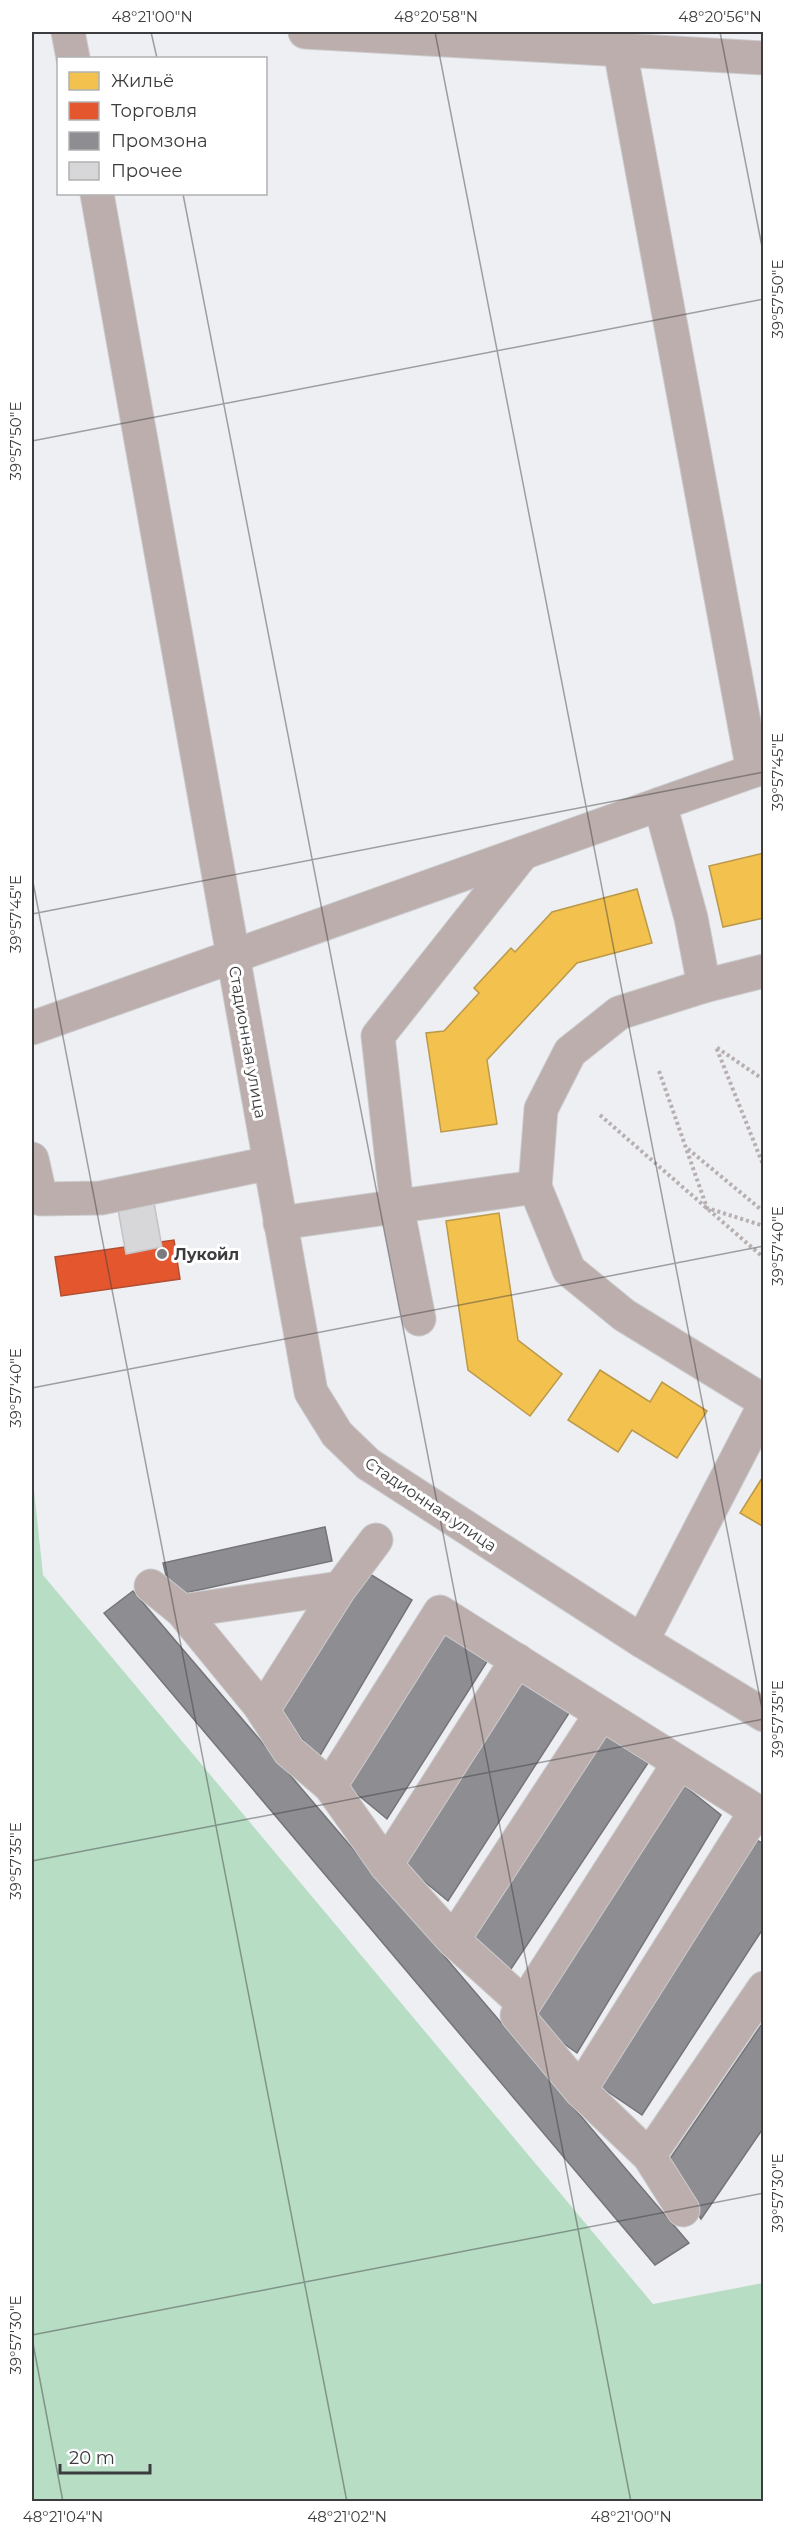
<svg xmlns="http://www.w3.org/2000/svg" width="795" height="2533" font-family="Montserrat,sans-serif">
	<style>
		.green { fill: #b8ddc5 }
		.homes { fill: #f2c14e; stroke: #bb994a; stroke-width: 1.5 }
		.shops { fill: #e4572e; stroke: #b24f33; stroke-width: 1.5 }
		.industry { fill: #8d8d92; stroke: #757579; stroke-width: 1.5 }
		.building { fill: #d7d6d8; stroke: #c3c2c4; stroke-width: 1.5 }
		.lines { fill: none; stroke-linecap: round; stroke-linejoin: round }
		.minor-casing { stroke: #cbccce; stroke-width: 35 }
		.path { stroke: #b8b0b0; stroke-width: 4; stroke-dasharray: 3 3; stroke-linecap: butt }
		.minor { stroke: #bcaeac; stroke-width: 33 }
		.ticks { fill: none; stroke: #3c3c3f; stroke-width: 1.5; stroke-opacity: 0.45 }
		.poi-dot { fill: #7a7b7e; stroke: #fff; stroke-width: 2 }
		.labels { text-anchor: middle; stroke-width: 6; stroke-linejoin: round; paint-order: stroke }
		.street-label { font-size: 16px; fill: #3c3c3f; stroke: #fff }
		.poi-label { font-size: 16px; font-weight: bold; fill: #3c3c3f; stroke: #fff; text-anchor: start }
		.neatline { fill: none; stroke: #3c3c3f; stroke-width: 2 }
		.ticks-label { font-size: 15px; text-anchor: middle; fill: #3c3c3f }
	</style>
	<rect width="100%" height="100%" fill="#eeeff3"/>
	<polygon class="green" points="32,1471 43,1575 653,2304 763,2283 763,2501 32,2501"/>
	<g class="homes">
		<polygon points="764,853 764,918 723,927 709,866"/>
		<polygon points="637,889 652,943 577,963 487,1060 497,1124 441,1132 426,1033 444,1031 479,993 474,988 511,948 515,952 552,912"/>
		<polygon points="499,1213 518,1340 562,1374 530,1416 468,1370 446,1221"/>
		<polygon points="600,1370 650,1402 662,1382 707,1411 677,1458 632,1430 618,1452 568,1420"/>
		<polygon points="764,1475 764,1527 740,1513"/>
	</g>
	<polygon class="shops" points="174,1240 180,1279 61,1296 55,1257"/>
	<g class="industry">
		<polygon points="325,1527 332,1561 171,1596 163,1563"/>
		<polygon points="365,1571 412,1600 318,1759 275,1704"/>
		<polygon points="133,1591 689,2243 655,2265 104,1613"/>
		<polygon points="438,1628 488,1660 387,1819 345,1784"/>
		<polygon points="521,1676 571,1710 448,1901 402,1863"/>
		<polygon points="602,1734 648,1763 511,1969 466,1936"/>
		<polygon points="678,1781 721,1815 577,2053 526,2017"/>
		<polygon points="753,1838 764,1844 764,1927 642,2115 595,2083"/>
		<polygon points="764,2021 764,2127 701,2219 667,2163"/>
	</g>
	<polygon class="building" points="150,1181 162,1247 126,1254 114,1187"/>
	<g class="lines">
		<g class="minor-casing">
			<g id="minor">
				<polyline points="68,32 73,58"/>
				<polyline points="305,32 764,58"/>
				<polyline points="620,50 753,771"/>
				<polyline points="97,194 311,1392 337,1434 368,1464 642,1641 764,1715"/>
				<polyline points="660,804 691,918 704,986"/>
				<polyline points="764,971 704,986 619,1013 570,1052 541,1109 535,1187 569,1270 624,1315 764,1401"/>
				<polyline points="32,1028 764,767"/>
				<polyline points="32,1159 41,1199 101,1198 270,1163"/>
				<polyline points="280,1223 535,1187"/>
				<polyline points="419,1319 397,1206 378,1036 523,853"/>
				<polyline points="151,1586 182,1611"/>
				<polyline points="340,1588 376,1540"/>
				<polyline points="642,1641 764,1406"/>
				<polyline points="263,1710 340,1588 182,1611 259,1705 289,1751 330,1786 440,1612 764,1816"/>
				<polyline points="330,1786 386,1865 453,1940 524,2004"/>
				<polyline points="756,1811 580,2090 649,2156 764,1988"/>
				<polyline points="386,1865 517,1660"/>
				<polyline points="453,1940 601,1714"/>
				<polyline points="580,2090 517,2015 679,1763"/>
				<polyline points="649,2156 683,2210"/>
			</g>
		</g>
		<g class="path">
			<polyline points="659,1071 707,1208 764,1226"/>
			<polyline points="764,1080 716,1047 764,1167"/>
			<polyline points="600,1115 764,1258"/>
			<polyline points="688,1149 764,1212"/>
		</g>
		<use href="#minor" class="minor"/>
	</g>
	<path class="ticks" d="M151 32 157 58M435 32 764 1719M720 32 764 257M183 194 631 2502M32 441 764 299M32 877 347 2502M32 914 764 772M32 1388 764 1246M32 1861 764 1719M32 2335 764 2193M32 2338 63 2502"/>
	<circle class="poi-dot" cx="162" cy="1254" r="6"/>
	<g class="labels">
		<g class="street-label">
			<text transform="translate(248 1042) rotate(80)" y="6">Стадионная улица</text>
			<text transform="translate(431 1504) rotate(34)" y="6">Стадионная улица</text>
		</g>
		<g class="poi-label">
			<text x="174" y="1260">Лукойл</text>
		</g>
	</g>
	<rect width="795" height="2533" fill="none" stroke="#ffffff" stroke-width="66"/>
	<rect x="57" y="57" width="210" height="138" fill="#ffffff" stroke="#b1b1b2" stroke-width="1.5"/>
	<rect x="69" y="72" width="30" height="18" fill="#f2c14e" stroke="#b1b1b2" stroke-width="1.5"/>
	<text x="111" y="87" font-size="18" fill="#3c3c3f">Жильё</text>
	<rect x="69" y="102" width="30" height="18" fill="#e4572e" stroke="#b1b1b2" stroke-width="1.5"/>
	<text x="111" y="117" font-size="18" fill="#3c3c3f">Торговля</text>
	<rect x="69" y="132" width="30" height="18" fill="#8d8d92" stroke="#b1b1b2" stroke-width="1.5"/>
	<text x="111" y="147" font-size="18" fill="#3c3c3f">Промзона</text>
	<rect x="69" y="162" width="30" height="18" fill="#d7d6d8" stroke="#b1b1b2" stroke-width="1.5"/>
	<text x="111" y="177" font-size="18" fill="#3c3c3f">Прочее</text>
	<path d="M60 2464v9h90v-9" fill="none" stroke="#3c3c3f" stroke-width="3"/>
	<text x="69" y="2464" font-size="18" fill="#3c3c3f" stroke="#ffffff" stroke-width="4.5" paint-order="stroke">20 m</text>
	<rect x="33" y="33" width="729" height="2467" class="neatline"/>
	<g class="ticks-label">
		<text x="152" y="22">48°21'00"N</text>
		<text x="436" y="22">48°20'58"N</text>
		<text x="720" y="22">48°20'56"N</text>
		<text transform="translate(778 299) rotate(-90)" y="5">39°57'50"E</text>
		<text transform="translate(16 441) rotate(-90)" y="5">39°57'50"E</text>
		<text transform="translate(778 772) rotate(-90)" y="5">39°57'45"E</text>
		<text transform="translate(16 914) rotate(-90)" y="5">39°57'45"E</text>
		<text transform="translate(778 1246) rotate(-90)" y="5">39°57'40"E</text>
		<text transform="translate(16 1388) rotate(-90)" y="5">39°57'40"E</text>
		<text transform="translate(778 1719) rotate(-90)" y="5">39°57'35"E</text>
		<text transform="translate(16 1861) rotate(-90)" y="5">39°57'35"E</text>
		<text transform="translate(778 2193) rotate(-90)" y="5">39°57'30"E</text>
		<text transform="translate(16 2335) rotate(-90)" y="5">39°57'30"E</text>
		<text x="63" y="2522">48°21'04"N</text>
		<text x="347" y="2522">48°21'02"N</text>
		<text x="631" y="2522">48°21'00"N</text>
	</g>
</svg>
